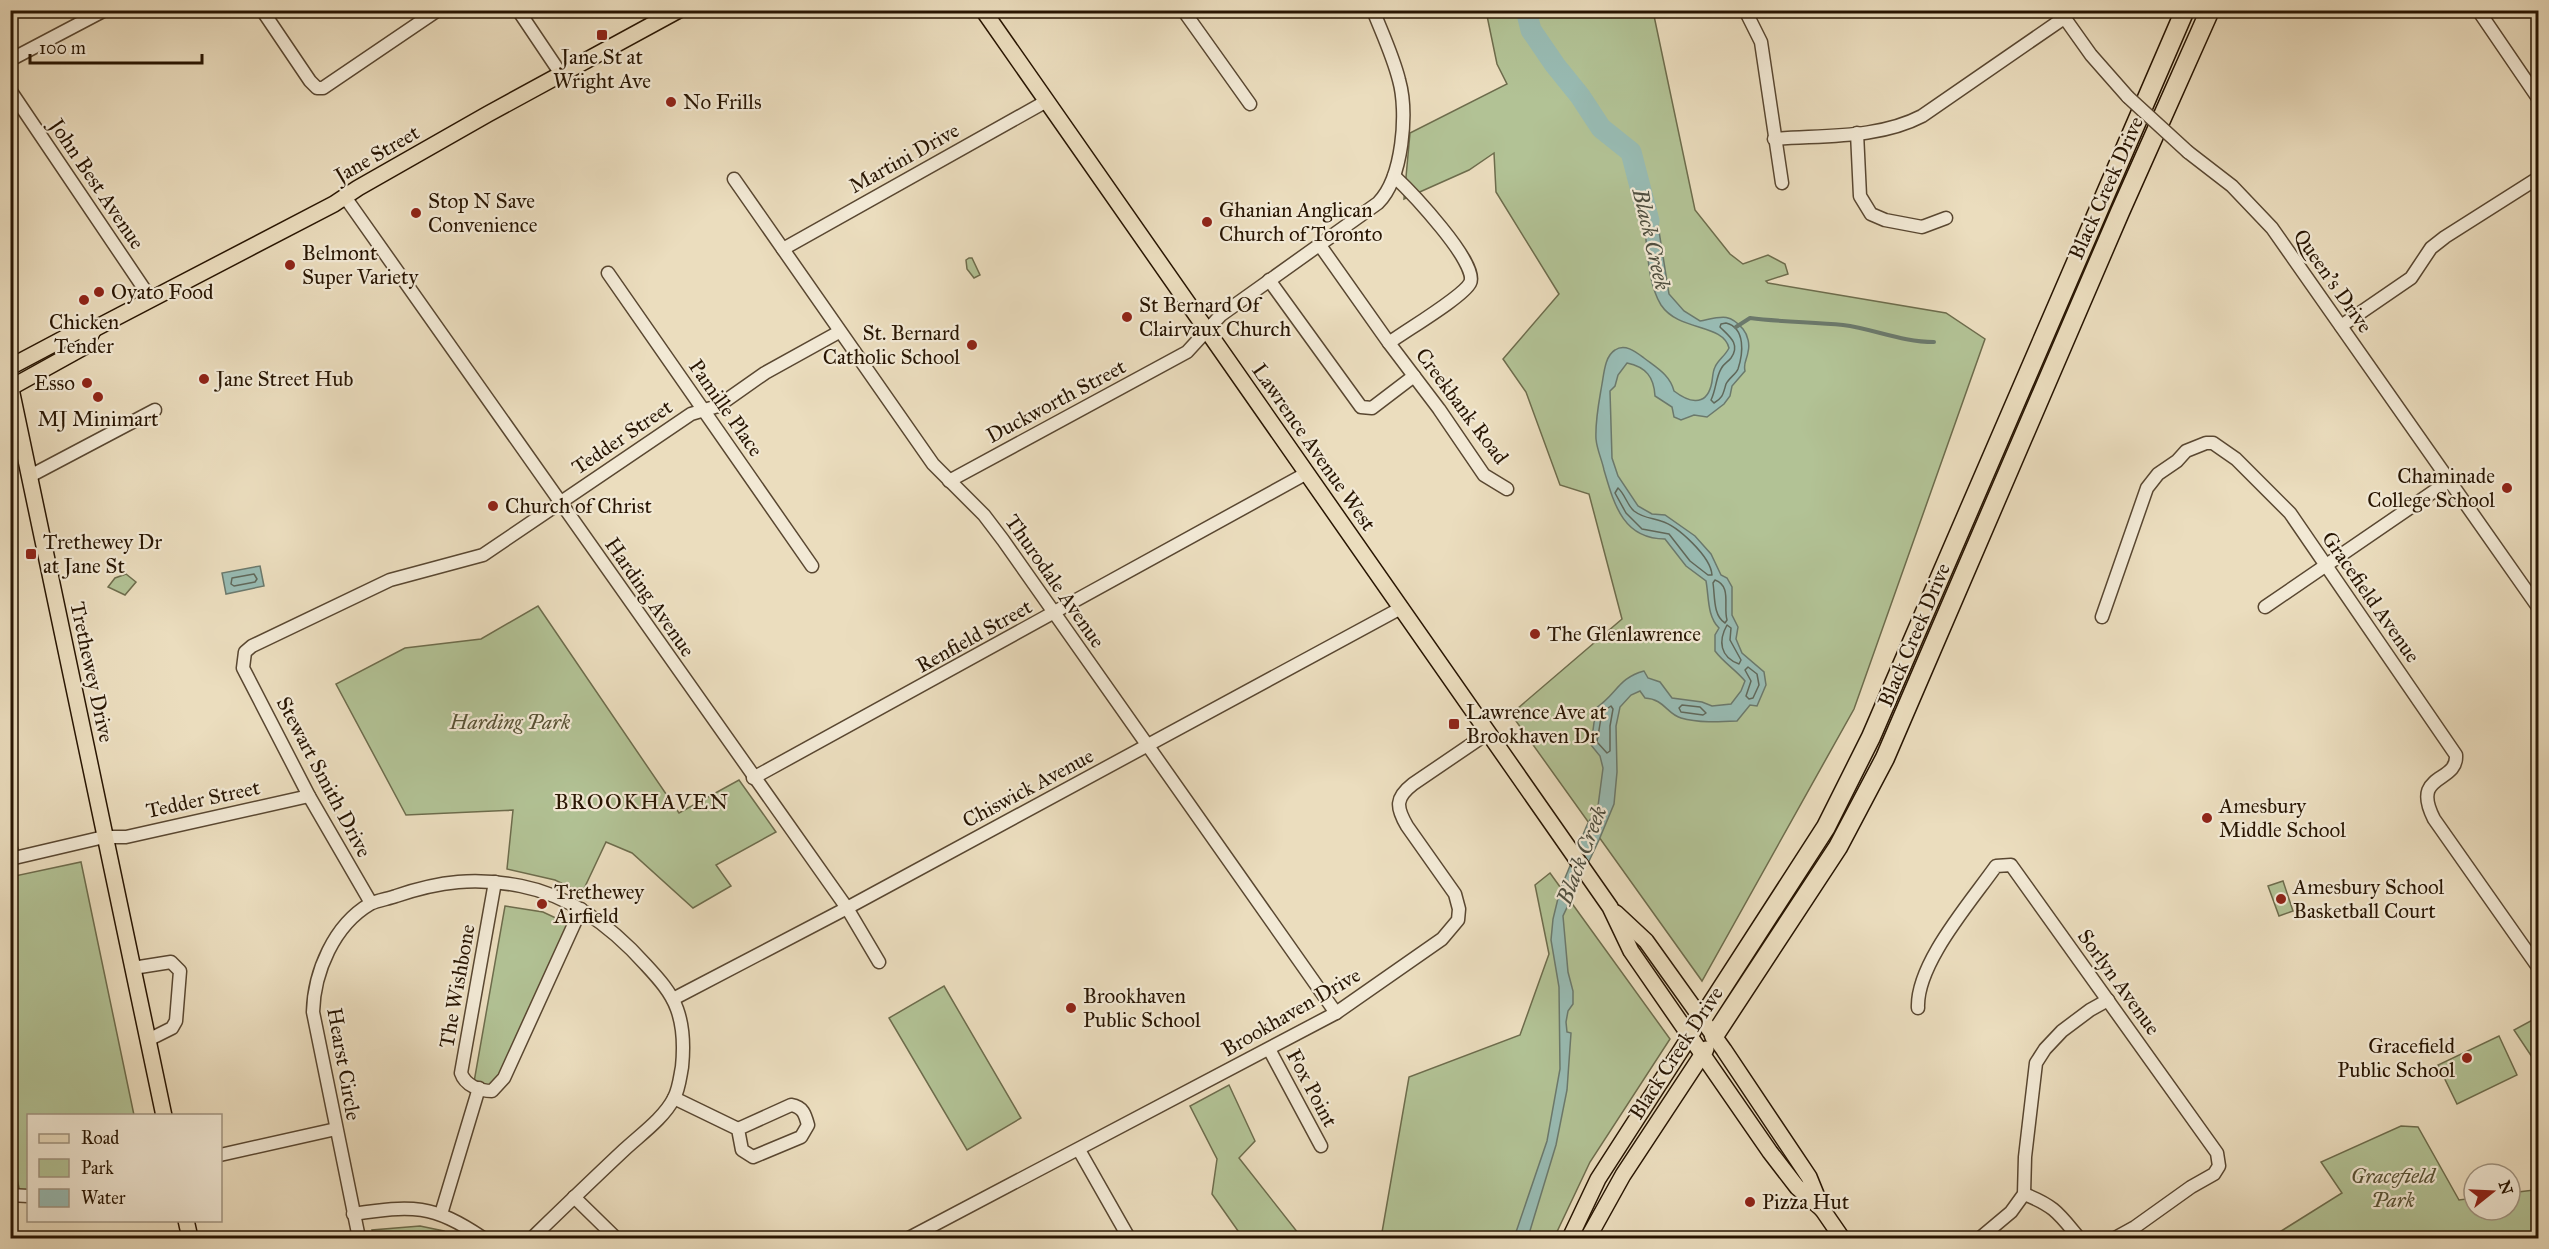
<svg xmlns="http://www.w3.org/2000/svg" width="2549" height="1249" font-family="'IM FELL Great Primer',serif">
	<style>
		.green { fill: #b2c295; stroke: #6d6c4c; stroke-width: 1.5 }
		.water { fill: #98bbb3; stroke: #6b796c; stroke-width: 1.5 }
		.lines { fill: none; stroke-linecap: round; stroke-linejoin: round }
		.shore { stroke: #60685a; stroke-width: 1.5 }
		.stream { stroke: #6b796c; stroke-width: 4 }
		.river { stroke: #98bbb3; stroke-width: 21 }
		.minor-casing { stroke: #594731; stroke-width: 15 }
		.major-casing { stroke: #281502; stroke-width: 18 }
		.highway-casing { stroke: #281502; stroke-width: 21 }
		.minor { stroke: #f2e9d5; stroke-width: 12 }
		.major { stroke: #ebddbe; stroke-width: 15 }
		.highway { stroke: #ebddbe; stroke-width: 18 }
		.minor-bridge-casing { stroke: #594731; stroke-width: 15; stroke-linecap: butt }
		.minor-bridge { stroke: #f2e9d5; stroke-width: 12 }
		.poi-dot { fill: #8f2418; stroke: #f2e9d5; stroke-width: 2 }
		.labels { text-anchor: middle; stroke-width: 4.5; stroke-linejoin: round; paint-order: stroke }
		.poi-label { font-size: 21px; fill: #281502; stroke: #f2e9d5; text-anchor: start }
		.street-label { font-size: 21px; fill: #281502; stroke: #f2e9d5 }
		.park-label { font-size: 21px; font-style: italic; fill: #585235; stroke: #f2e9d5 }
		.water-label { font-size: 22px; font-style: italic; fill: #4f4f40; stroke: #f2e9d5 }
		.neighbourhood-label { font-size: 22px; letter-spacing: 1.5px; fill: #281502; stroke: #f2e9d5 }
	</style>
	<rect width="100%" height="100%" fill="#ebddbe"/>
	<filter id="stains"><feTurbulence type="fractalNoise" baseFrequency=".00333" numOctaves="4"/><feColorMatrix values="0 0 0 0 .2 0 0 0 0 .09 0 0 0 0 .02 0 0 0 .5 -.17"/></filter>
	<radialGradient id="worn" r=".72"><stop offset=".6" stop-color="#630" stop-opacity="0"/><stop offset="1" stop-color="#630" stop-opacity=".3"/></radialGradient>
	<g class="green">
		<polygon points="1486,11 1653,11 1695,210 1730,254 1743,264 1768,255 1785,264 1788,274 1766,281 1768,283 1946,313 1985,339 1854,709 1702,981 1511,714 1622,619 1589,494 1560,485 1526,392 1503,359 1559,294 1496,192 1494,153 1469,170 1404,199 1410,133 1507,84 1497,64"/>
		<polygon points="969,258 972,258 980,275 974,278 967,269 966,260"/>
		<polygon points="126,574 136,582 125,595 108,587 115,578"/>
		<polygon points="538,606 679,813 739,780 776,832 716,865 731,886 693,908 632,853 606,842 582,893 555,880 507,869 513,810 406,815 336,684 405,648 481,639"/>
		<polygon points="81,862 134,1115 28,1116 28,1191 20,1193 10,1144 10,877"/>
		<polygon points="1550,873 1670,1039 1590,1162 1554,1238 1381,1238 1409,1077 1520,1035 1549,954 1535,885"/>
		<polygon points="2283,881 2293,911 2279,916 2268,886"/>
		<polygon points="505,906 543,912 573,926 497,1081 486,1090 474,1082"/>
		<polygon points="944,986 1021,1118 967,1150 889,1018"/>
		<polygon points="2538,1017 2538,1066 2514,1030"/>
		<polygon points="2499,1036 2517,1075 2457,1104 2438,1065"/>
		<polygon points="1229,1085 1255,1141 1239,1158 1302,1238 1243,1238 1212,1194 1217,1159 1190,1106"/>
		<polygon points="2401,1126 2418,1127 2459,1200 2474,1198 2474,1210 2510,1210 2510,1193 2534,1190 2538,1196 2538,1238 2270,1238 2342,1193 2321,1162"/>
		<polygon points="420,1226 444,1231 454,1238 374,1238 372,1230"/>
	</g>
	<g class="water">
		<path d="M1649 192 1655 206 1669 294 1684 311 1700 321C1720 317 1729 312 1743 329 1748 335 1750 345 1748 352 1747 360 1743 363 1745 371L1732 386 1730 396 1724 404 1707 417 1694 415 1681 420 1674 417 1672 407 1655 396C1654 377 1646 367 1627 363L1618 375 1615 386 1610 391 1612 458 1618 476 1638 506 1652 514 1665 515 1695 536 1711 554 1721 575 1727 578 1732 587V615L1738 627 1736 639 1742 653 1764 672 1766 685 1757 706 1750 705 1737 721C1719 722 1698 723 1681 718 1667 714 1664 699 1645 698L1640 691 1631 695 1620 707 1616 726 1617 772 1614 804 1599 840 1563 916 1568 972 1573 991V1004L1568 1011 1566 1022 1567 1032 1571 1033 1567 1090 1556 1145 1529 1234 1527 1238H1514L1547 1141 1560 1069 1559 987 1551 940 1553 919 1560 890 1587 825 1598 806 1603 768 1600 756 1591 745 1596 708C1617 694 1618 678 1644 671L1648 678 1660 682 1672 698 1702 702 1712 706 1731 704 1741 691 1745 681C1736 670 1724 663 1715 651V635L1719 628C1707 616 1709 597 1706 581L1686 566 1665 539C1623 539 1614 504 1604 470 1602 460 1597 450 1596 439 1595 420 1599 402 1602 384 1604 373 1605 356 1615 350 1625 343 1636 352 1644 358 1657 368 1670 375 1674 391 1687 401 1705 408 1711 386 1713 380 1712 373 1715 367 1718 360 1725 356 1729 348 1723 323 1679 332 1661 305 1647 282 1648 249 1644 223 1642 214 1638 205 1636 196Z"/>
		<polygon points="260,566 264,586 226,594 222,573"/>
	</g>
	<g class="lines">
		<g class="shore">
			<path d="M1726 323C1746 328 1743 354 1738 369 1736 374 1729 378 1726 384 1723 394 1723 398 1714 403L1711 400C1716 390 1716 377 1721 369 1723 364 1728 362 1731 358 1741 344 1729 336 1720 327L1721 324Z"/>
			<path d="M1618 488C1625 494 1627 505 1634 511 1643 518 1652 518 1661 521 1678 526 1711 557 1712 575H1708L1690 561 1669 534 1642 529 1626 513 1615 493Z"/>
			<polygon points="254,574 257,579 255,582 234,586 231,584 232,578"/>
			<path d="M1715 580C1732 586 1723 606 1727 620L1725 623C1713 616 1715 596 1713 583Z"/>
			<path d="M1727 625 1731 628 1730 640 1741 660 1739 664C1720 657 1718 641 1727 625Z"/>
			<polygon points="1748,667 1757,674 1759,685 1753,698 1749,699 1746,696 1751,681 1745,670"/>
			<polygon points="1682,705 1700,707 1706,713 1703,715 1681,712 1679,708"/>
			<polygon points="1611,706 1613,709 1610,726 1610,751 1607,753 1597,742 1602,712"/>
		</g>
		<path class="stream" d="M1736 327 1750 318C1781 322 1812 322 1843 325 1874 329 1902 342 1934 342"/>
		<polyline class="river" points="1526,10 1531,30 1555,65 1580,96 1601,128 1631,152 1649,221"/>
		<g class="minor-casing">
			<g id="minor">
				<polyline points="262,10 310,81 317,88 323,88 438,10"/>
				<polyline points="518,10 561,74"/>
				<polyline points="1183,10 1250,104"/>
				<polyline points="1745,10 1761,42 1782,183"/>
				<polyline points="2059,10 2091,55 2128,97"/>
				<polyline points="2478,10 2538,98"/>
				<polyline points="10,60 105,10"/>
				<polyline points="10,90 151,299"/>
				<polyline points="1857,133 1860,196 1871,214 1885,220 1922,227 1946,218"/>
				<path d="M1774 139C1823 135 1878 139 1922 116L2064 18"/>
				<polyline points="2188,152 2232,186 2272,228 2538,607"/>
				<polyline points="734,179 933,464 984,515 1003,540 1336,1013"/>
				<polyline points="345,197 847,908 879,962"/>
				<polyline points="1319,244 1389,343 1439,409 1484,475 1507,489"/>
				<polyline points="783,249 1045,102"/>
				<polyline points="608,273 812,566"/>
				<polyline points="1269,280 1361,407 1372,408 1414,376"/>
				<polyline points="2341,326 2411,278 2431,248 2445,237 2538,178"/>
				<path d="M1389 343C1405 331 1463 297 1470 283 1480 264 1409 190 1394 176"/>
				<polyline points="30,476 155,410"/>
				<path d="M949 481 1187 352 1221 315 1378 203C1403 178 1408 112 1399 80 1393 56 1382 33 1373 10"/>
				<polyline points="2265,607 2449,481"/>
				<path d="M2102 617 2147 488 2158 474 2177 461 2186 451 2206 443H2213L2236 459 2290 513 2456 755C2458 784 2410 772 2434 819L2538 967"/>
				<polyline points="753,778 1307,473"/>
				<polyline points="10,844 13,858"/>
				<polyline points="10,859 104,837 126,837 309,796"/>
				<path d="M495 882 461 1073C465 1085 479 1091 492 1091L504 1078 581 909"/>
				<polyline points="371,903 309,796 243,668 245,652 252,646 390,580 483,555 691,414 718,406 765,373 839,332"/>
				<polyline points="133,968 171,962 180,971 176,1021 172,1028 148,1040"/>
				<polyline points="673,999 847,908 1401,608"/>
				<path d="M1918 1008C1916 964 1970 903 1996 866L2011 865 2217 1153 2219 1166 2214 1174 2191 1187 2135 1227 2115 1238"/>
				<polyline points="1269,1049 1321,1146"/>
				<path d="M674 1098 738 1129 791 1105C803 1107 805 1114 808 1125L801 1137 753 1157 742 1150 738 1129"/>
				<polyline points="1079,1150 1129,1238"/>
				<polyline points="220,1155 336,1129"/>
				<path d="M2024 1194C2055 1206 2059 1214 2079 1238"/>
				<polyline points="10,1195 28,1196"/>
				<polyline points="574,1197 616,1238"/>
				<path d="M353 1214C413 1205 432 1204 483 1238"/>
				<polyline points="441,1214 479,1088"/>
				<path d="M359 1238 313 1012C314 972 334 925 370 904 378 900 388 899 396 896 440 881 476 877 521 886 572 896 612 927 646 965 658 978 671 992 677 1009 684 1028 684 1047 682 1067 680 1077 679 1089 674 1098 664 1118 640 1135 624 1150 593 1179 562 1209 532 1238"/>
				<path d="M909 1238 1336 1013 1442 939 1458 920 1459 909 1455 894 1407 826C1396 807 1395 798 1413 784L1488 733"/>
				<polyline points="1980,1238 2011,1212 2024,1194 2025,1157 2036,1063 2045,1049 2062,1031 2090,1010 2108,1000"/>
			</g>
		</g>
		<g class="major-casing">
			<g id="major">
				<polyline points="983,10 1610,907 1631,951 1770,1152 1797,1187 1822,1209"/>
				<polyline points="10,367 76,332 94,329 334,204 358,188 488,114 679,10"/>
				<polyline points="10,384 164,1116"/>
				<polyline points="10,388 84,347 94,329"/>
				<polyline points="1616,913 1646,941 1724,1050 1809,1177 1822,1209 1842,1238"/>
				<polyline points="186,1220 190,1238"/>
				<polyline points="1570,1238 1598,1179 1694,1030"/>
				<polyline points="1588,1238 1623,1175 1706,1049"/>
			</g>
		</g>
		<g class="highway-casing">
			<g id="highway">
				<polyline points="1702,1019 1826,827 1871,737 2185,10"/>
				<polyline points="1714,1036 1838,847 1885,758 2120,212 2210,10"/>
			</g>
		</g>
		<use href="#minor" class="minor"/>
		<use href="#major" class="major"/>
		<use href="#highway" class="highway"/>
		<g class="minor-bridge-casing">
			<polyline id="minor-bridge" points="2128,97 2188,152"/>
		</g>
		<use href="#minor-bridge" class="minor-bridge"/>
	</g>
	<g class="poi-dot">
		<rect x="596" y="29" width="12" height="12" rx="3"/>
		<circle cx="671" cy="102" r="6"/>
		<circle cx="416" cy="213" r="6"/>
		<circle cx="1207" cy="222" r="6"/>
		<circle cx="290" cy="265" r="6"/>
		<circle cx="99" cy="292" r="6"/>
		<circle cx="84" cy="300" r="6"/>
		<circle cx="1127" cy="317" r="6"/>
		<circle cx="972" cy="345" r="6"/>
		<circle cx="204" cy="379" r="6"/>
		<circle cx="87" cy="383" r="6"/>
		<circle cx="98" cy="397" r="6"/>
		<circle cx="2507" cy="488" r="6"/>
		<circle cx="493" cy="506" r="6"/>
		<rect x="25" y="548" width="12" height="12" rx="3"/>
		<circle cx="1535" cy="634" r="6"/>
		<rect x="1448" y="718" width="12" height="12" rx="3"/>
		<circle cx="2207" cy="818" r="6"/>
		<circle cx="2281" cy="899" r="6"/>
		<circle cx="542" cy="904" r="6"/>
		<circle cx="1071" cy="1008" r="6"/>
		<circle cx="2467" cy="1058" r="6"/>
		<circle cx="1750" cy="1202" r="6"/>
	</g>
	<g class="labels">
		<g class="poi-label">
			<text x="602" y="64" text-anchor="middle">Jane St at<tspan x="602" dy="24">Wright Ave</tspan></text>
			<text x="683" y="109">No Frills</text>
			<text x="428" y="208">Stop N Save<tspan x="428" dy="24">Convenience</tspan></text>
			<text x="1219" y="217">Ghanian Anglican<tspan x="1219" dy="24">Church of Toronto</tspan></text>
			<text x="302" y="260">Belmont<tspan x="302" dy="24">Super Variety</tspan></text>
			<text x="111" y="299">Oyato Food</text>
			<text x="1139" y="312">St Bernard Of<tspan x="1139" dy="24">Clairvaux Church</tspan></text>
			<text x="84" y="329" text-anchor="middle">Chicken<tspan x="84" dy="24">Tender</tspan></text>
			<text x="960" y="340" text-anchor="end">St. Bernard<tspan x="960" dy="24">Catholic School</tspan></text>
			<text x="216" y="386">Jane Street Hub</text>
			<text x="75" y="390" text-anchor="end">Esso</text>
			<text x="98" y="426" text-anchor="middle">MJ Minimart</text>
			<text x="2495" y="483" text-anchor="end">Chaminade<tspan x="2495" dy="24">College School</tspan></text>
			<text x="505" y="513">Church of Christ</text>
			<text x="43" y="549">Trethewey Dr<tspan x="43" dy="24">at Jane St</tspan></text>
			<text x="1547" y="641">The Glenlawrence</text>
			<text x="1466" y="719">Lawrence Ave at<tspan x="1466" dy="24">Brookhaven Dr</tspan></text>
			<text x="2219" y="813">Amesbury<tspan x="2219" dy="24">Middle School</tspan></text>
			<text x="2293" y="894">Amesbury School<tspan x="2293" dy="24">Basketball Court</tspan></text>
			<text x="554" y="899">Trethewey<tspan x="554" dy="24">Airfield</tspan></text>
			<text x="1083" y="1003">Brookhaven<tspan x="1083" dy="24">Public School</tspan></text>
			<text x="2455" y="1053" text-anchor="end">Gracefield<tspan x="2455" dy="24">Public School</tspan></text>
			<text x="1762" y="1209">Pizza Hut</text>
		</g>
		<g class="street-label">
			<text transform="translate(377 154) rotate(-30)" y="7">Jane Street</text>
			<text transform="translate(904 158) rotate(-29)" y="7">Martini Drive</text>
			<text transform="translate(97 184) rotate(56)" y="7">John Best Avenue</text>
			<text transform="translate(2106 188) rotate(-66)" y="7">Black Creek Drive</text>
			<text transform="translate(2333 281) rotate(55)" y="7">Queen's Drive</text>
			<text transform="translate(1056 401) rotate(-28)" y="7">Duckworth Street</text>
			<text transform="translate(1462 406) rotate(53)" y="7">Creekbank Road</text>
			<text transform="translate(726 408) rotate(55)" y="7">Pamille Place</text>
			<text transform="translate(622 437) rotate(-34)" y="7">Tedder Street</text>
			<text transform="translate(1314 447) rotate(55)" y="7">Lawrence Avenue West</text>
			<text transform="translate(1055 581) rotate(55)" y="7">Thurodale Avenue</text>
			<text transform="translate(650 597) rotate(55)" y="7">Harding Avenue</text>
			<text transform="translate(2371 597) rotate(55)" y="7">Gracefield Avenue</text>
			<text transform="translate(1914 635) rotate(-67)" y="7">Black Creek Drive</text>
			<text transform="translate(974 636) rotate(-29)" y="7">Renfield Street</text>
			<text transform="translate(92 672) rotate(78)" y="7">Trethewey Drive</text>
			<text transform="translate(324 777) rotate(62)" y="7">Stewart Smith Drive</text>
			<text transform="translate(1028 788) rotate(-28)" y="7">Chiswick Avenue</text>
			<text transform="translate(203 799) rotate(-12)" y="7">Tedder Street</text>
			<text transform="translate(2119 982) rotate(54)" y="7">Sorlyn Avenue</text>
			<text transform="translate(457 986) rotate(-80)" y="7">The Wishbone</text>
			<text transform="translate(1291 1012) rotate(-30)" y="7">Brookhaven Drive</text>
			<text transform="translate(1676 1053) rotate(-57)" y="7">Black Creek Drive</text>
			<text transform="translate(344 1064) rotate(80)" y="7">Hearst Circle</text>
			<text transform="translate(1312 1088) rotate(62)" y="7">Fox Point</text>
		</g>
		<g class="park-label">
			<text x="510" y="729">Harding Park</text>
			<text x="2393" y="1183">Gracefield<tspan x="2393" dy="24">Park</tspan></text>
		</g>
		<g class="water-label">
			<text transform="translate(1652 239) rotate(77)" y="8">Black Creek</text>
			<text transform="translate(1581 855) rotate(-69)" y="8">Black Creek</text>
		</g>
		<g class="neighbourhood-label">
			<text x="642" y="809">BROOKHAVEN</text>
		</g>
	</g>
	<rect width="2549" height="1249" fill="none" stroke="#ebddbe" stroke-width="36"/>
	<rect x="12" y="12" width="2525" height="1225" fill="none" stroke="#281502" stroke-width="3"/>
	<rect x="18" y="18" width="2513" height="1213" fill="none" stroke="#281502" stroke-width="1.5"/>
	<rect x="27" y="1114" width="195" height="108" fill="#f2e9d5" stroke="#a19481" stroke-width="1.5"/>
	<rect x="39" y="1134" width="30" height="9" fill="#ebddbe" stroke="#a19481" stroke-width="1.5"/>
	<text x="81" y="1144" font-size="18" fill="#281502">Road</text>
	<rect x="39" y="1159" width="30" height="18" fill="#b2c295" stroke="#a19481" stroke-width="1.5"/>
	<text x="81" y="1174" font-size="18" fill="#281502">Park</text>
	<rect x="39" y="1189" width="30" height="18" fill="#98bbb3" stroke="#a19481" stroke-width="1.5"/>
	<text x="81" y="1204" font-size="18" fill="#281502">Water</text>
	<g transform="translate(2492 1192) rotate(72)"><circle r="28" fill="#f2e9d5" stroke="#a19481" stroke-width="1.5"/>
	<path d="M0-4.5L10 22L0 15L-10 22Z" fill="#8f2418"/>
	<text y="-9" font-size="16" font-weight="bold" text-anchor="middle" fill="#281502">N</text>
	</g>
	<path d="M30 54v9h172v-9" fill="none" stroke="#281502" stroke-width="3"/>
	<text x="39" y="54" font-size="18" fill="#281502" stroke="#f2e9d5" stroke-width="4.5" paint-order="stroke">100 m</text>
	<rect width="100%" height="100%" filter="url(#stains)"/>
	<rect width="100%" height="100%" fill="url(#worn)"/>
</svg>
